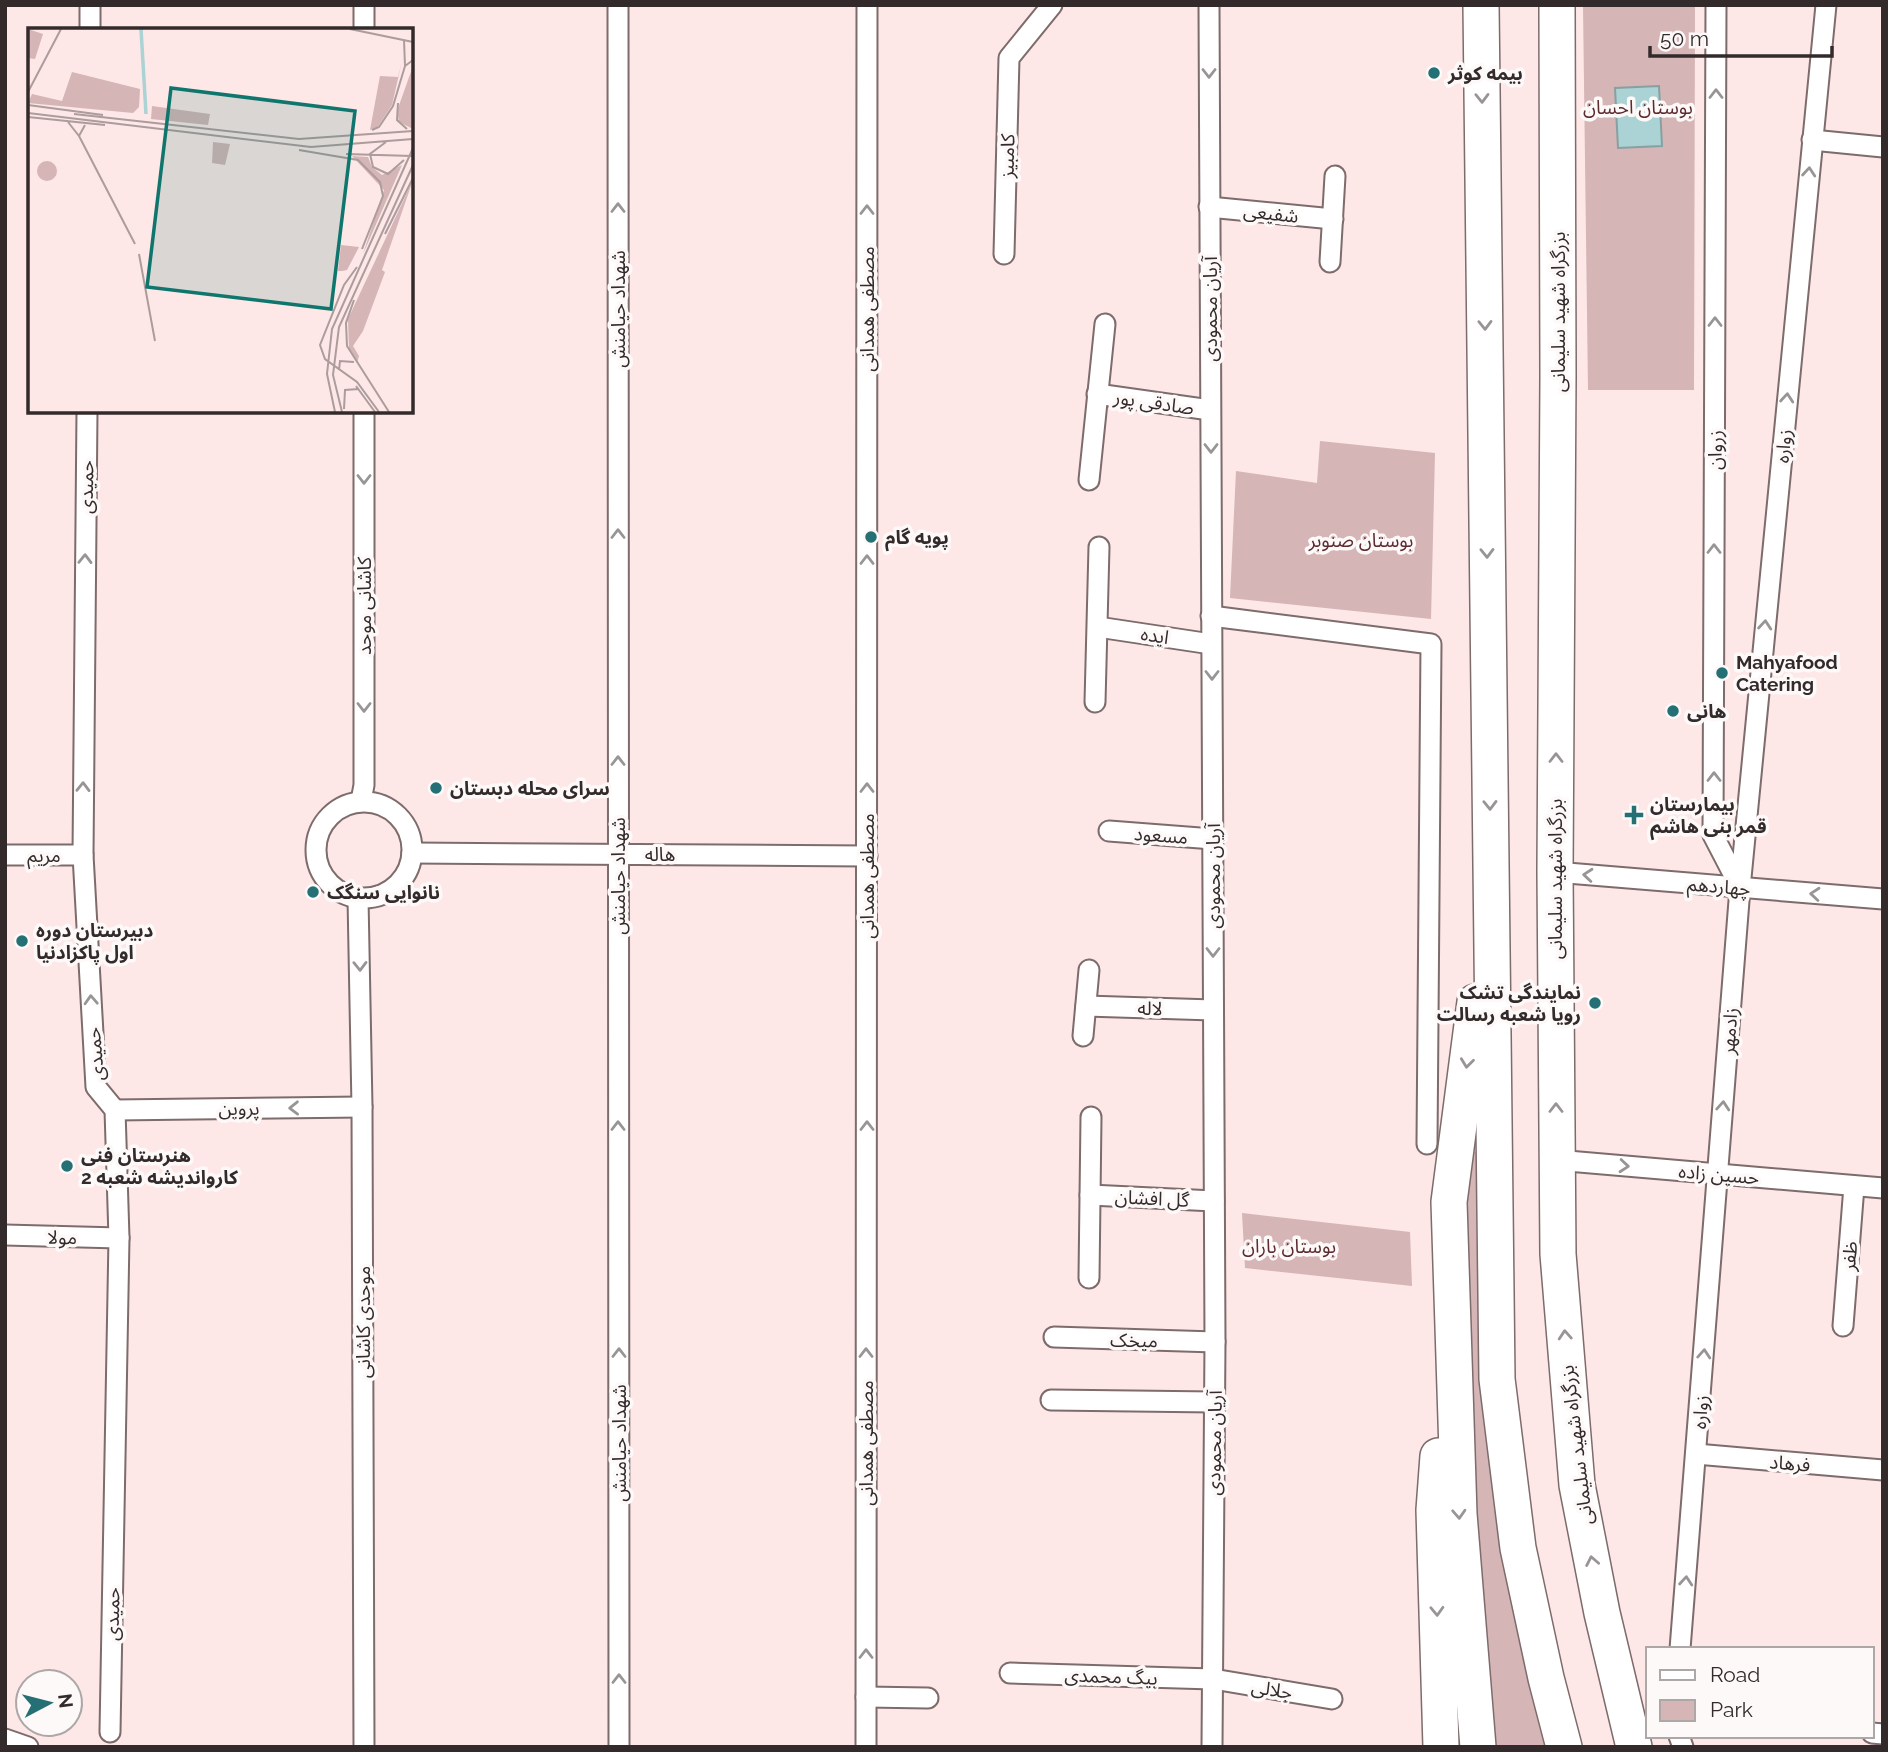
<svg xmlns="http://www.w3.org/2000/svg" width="1888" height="1752" font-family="Raleway,'Noto Sans Arabic',sans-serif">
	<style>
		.green { fill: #d5b5b6 }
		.water { fill: #abd2d4; stroke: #87a0a1; stroke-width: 2 }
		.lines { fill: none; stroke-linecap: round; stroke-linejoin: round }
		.street-casing { stroke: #7e6b6b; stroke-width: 23 }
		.highway-casing { stroke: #7e6b6b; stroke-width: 38 }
		.street { stroke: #fff; stroke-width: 19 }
		.highway { stroke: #fff; stroke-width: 35 }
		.oneway { stroke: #999595 }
		.poi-dot { fill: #257074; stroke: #fef9f9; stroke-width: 2.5 }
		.labels { text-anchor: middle; stroke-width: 7; stroke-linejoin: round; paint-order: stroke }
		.poi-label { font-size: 19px; font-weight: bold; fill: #332b2b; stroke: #fef9f9; text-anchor: start }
		.park-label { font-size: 19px; fill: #5c2b2f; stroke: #fef9f9 }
		.street-label { font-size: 19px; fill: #332b2b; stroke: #fef9f9 }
		.inset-river { fill: none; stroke: #abd2d4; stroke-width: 3.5 }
		.inset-road { fill: none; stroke: #ac9c9c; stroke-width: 2 }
		.view { fill: #0f766e; fill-opacity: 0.15; stroke: #0f766e; stroke-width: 3.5 }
		.inset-edge { fill: none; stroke: #332b2b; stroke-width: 3.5 }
	</style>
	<rect width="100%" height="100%" fill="#fde7e7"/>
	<g class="green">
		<polygon points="1583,5 1695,5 1694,390 1588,390"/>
		<polygon points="1320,441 1435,453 1431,619 1230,598 1236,471 1317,483"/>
		<polygon points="1467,1151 1480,1152 1552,1747 1494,1747 1467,1387 1463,1256"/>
		<polygon points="1242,1213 1410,1232 1412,1286 1245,1268"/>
	</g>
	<polygon class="water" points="1659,86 1662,146 1618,148 1615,88"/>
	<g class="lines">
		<g class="street-casing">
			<g id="street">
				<polyline points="618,5 619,1747"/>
				<polyline points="1209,5 1215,1342 1212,1747"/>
				<polyline points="1716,5 1713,835 1740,887"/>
				<polyline points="90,30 90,5"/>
				<polyline points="364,30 364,5"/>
				<polyline points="1812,140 1883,147"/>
				<polyline points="1209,207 1333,219"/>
				<polyline points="1004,254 1009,58 1052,5"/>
				<polyline points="1330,262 1335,176"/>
				<polyline points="1097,394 1210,410"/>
				<polyline points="87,411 83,855 96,1087 115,1110 119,1238 110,1732"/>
				<polyline points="1089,480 1105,324"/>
				<polyline points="1211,616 1431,644 1427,1144"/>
				<polyline points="1098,627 1211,644"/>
				<polyline points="1095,702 1099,547"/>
				<polyline points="361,801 364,785 364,411"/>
				<circle cx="364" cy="850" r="48"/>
				<polyline points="1109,831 1213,839"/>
				<polyline points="412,853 867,856"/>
				<polyline points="5,855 83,855"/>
				<polyline points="1555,872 1883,899"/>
				<polyline points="358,898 362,1107 364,1747"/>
				<polyline points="1086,1006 1213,1010"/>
				<polyline points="1083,1036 1089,970"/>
				<polyline points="115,1110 362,1107"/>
				<polyline points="1556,1160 1883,1188"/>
				<polyline points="1090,1195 1214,1201"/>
				<polyline points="5,1235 119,1238"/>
				<polyline points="1089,1278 1091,1117"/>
				<polyline points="1843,1326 1854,1186"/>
				<polyline points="1054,1337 1215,1342"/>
				<polyline points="1051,1400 1214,1402"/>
				<polyline points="1696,1454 1883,1470"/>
				<polyline points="1680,1649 1740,888 1826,5"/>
				<polyline points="1010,1673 1213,1679 1332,1699"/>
				<polyline points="866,1697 928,1698"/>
				<polyline points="1872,1733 1883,1734"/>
				<polyline points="1679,1736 1683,1747"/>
				<polyline points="5,1739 28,1747"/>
				<polyline points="866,1747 867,5"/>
			</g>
		</g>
		<g class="highway-casing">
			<g id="highway">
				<polyline points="1481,5 1497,1379 1518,1548 1546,1678 1564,1747"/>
				<polyline points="1557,5 1558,376 1555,872 1558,1254 1577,1485 1602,1613 1634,1747"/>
				<polyline points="1475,1002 1449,1202 1459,1514 1478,1747"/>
				<polyline points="1438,1456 1434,1510 1441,1747"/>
			</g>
		</g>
		<use href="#street" class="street"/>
		<use href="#highway" class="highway"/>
	</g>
	<defs><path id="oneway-chevron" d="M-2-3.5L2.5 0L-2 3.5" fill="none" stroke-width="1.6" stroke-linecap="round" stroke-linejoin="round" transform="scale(1.75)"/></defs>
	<g class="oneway">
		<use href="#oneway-chevron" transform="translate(1209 73) rotate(90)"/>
		<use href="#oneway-chevron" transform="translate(1716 94) rotate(-90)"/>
		<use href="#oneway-chevron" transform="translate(1482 98) rotate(89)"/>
		<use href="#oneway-chevron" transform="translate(1809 172) rotate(-85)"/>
		<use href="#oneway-chevron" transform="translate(618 208) rotate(-90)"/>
		<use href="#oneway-chevron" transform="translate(867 210) rotate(-90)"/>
		<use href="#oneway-chevron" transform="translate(1715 322) rotate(-90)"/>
		<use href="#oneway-chevron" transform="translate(1485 325) rotate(89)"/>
		<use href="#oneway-chevron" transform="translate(1787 398) rotate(-85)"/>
		<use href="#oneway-chevron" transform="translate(1211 448) rotate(90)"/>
		<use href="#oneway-chevron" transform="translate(364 479) rotate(90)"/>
		<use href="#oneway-chevron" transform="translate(618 534) rotate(-90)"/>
		<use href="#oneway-chevron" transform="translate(1714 549) rotate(-90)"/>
		<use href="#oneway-chevron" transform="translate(1487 553) rotate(89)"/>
		<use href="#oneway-chevron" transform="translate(85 559) rotate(-89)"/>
		<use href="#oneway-chevron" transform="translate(867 560) rotate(-90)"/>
		<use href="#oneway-chevron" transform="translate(1765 625) rotate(-85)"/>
		<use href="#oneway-chevron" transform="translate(1212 675) rotate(90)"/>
		<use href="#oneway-chevron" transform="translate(364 707) rotate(90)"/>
		<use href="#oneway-chevron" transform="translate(1556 758) rotate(-90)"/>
		<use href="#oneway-chevron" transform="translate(618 761) rotate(-90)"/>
		<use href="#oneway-chevron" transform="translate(1714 777) rotate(-90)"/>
		<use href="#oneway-chevron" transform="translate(83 787) rotate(-89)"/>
		<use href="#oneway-chevron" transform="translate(867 788) rotate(-90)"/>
		<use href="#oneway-chevron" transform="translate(1490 805) rotate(89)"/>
		<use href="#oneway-chevron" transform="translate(1588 875) rotate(-175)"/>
		<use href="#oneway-chevron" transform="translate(1815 894) rotate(-175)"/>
		<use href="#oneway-chevron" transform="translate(1213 952) rotate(90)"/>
		<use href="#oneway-chevron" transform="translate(360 966) rotate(89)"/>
		<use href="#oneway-chevron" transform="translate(91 1000) rotate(-93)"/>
		<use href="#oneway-chevron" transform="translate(1467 1063) rotate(97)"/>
		<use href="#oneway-chevron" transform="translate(1723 1106) rotate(-86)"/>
		<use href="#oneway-chevron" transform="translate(294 1108) rotate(179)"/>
		<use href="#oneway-chevron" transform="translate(1556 1108) rotate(-90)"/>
		<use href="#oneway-chevron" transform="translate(618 1126) rotate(-90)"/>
		<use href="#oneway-chevron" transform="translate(867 1126) rotate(-90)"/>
		<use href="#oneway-chevron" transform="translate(1624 1166) rotate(5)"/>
		<use href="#oneway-chevron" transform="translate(1565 1335) rotate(-94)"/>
		<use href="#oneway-chevron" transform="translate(619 1353) rotate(-90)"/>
		<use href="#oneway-chevron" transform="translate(866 1353) rotate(-90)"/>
		<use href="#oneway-chevron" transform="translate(1704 1354) rotate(-86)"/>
		<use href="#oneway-chevron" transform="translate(1459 1514) rotate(87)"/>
		<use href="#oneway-chevron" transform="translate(1592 1561) rotate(-101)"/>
		<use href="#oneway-chevron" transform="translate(1686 1581) rotate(-85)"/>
		<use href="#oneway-chevron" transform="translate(1437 1611) rotate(88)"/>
		<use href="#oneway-chevron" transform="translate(866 1654) rotate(-90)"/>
		<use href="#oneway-chevron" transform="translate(619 1679) rotate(-90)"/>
	</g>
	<g class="poi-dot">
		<circle cx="1434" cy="73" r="7"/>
		<circle cx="871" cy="537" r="7"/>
		<circle cx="1722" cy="673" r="7"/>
		<circle cx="1673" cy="711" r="7"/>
		<circle cx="436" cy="788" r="7"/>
		<path d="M1630.5 804.5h7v7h7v7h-7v7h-7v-7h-7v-7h7z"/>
		<circle cx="313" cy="892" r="7"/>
		<circle cx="22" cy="941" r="7"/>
		<circle cx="1595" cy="1003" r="7"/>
		<circle cx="67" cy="1166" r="7"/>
	</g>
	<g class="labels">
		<g class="poi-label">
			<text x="1448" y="80">بیمه کوثر</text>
			<text x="885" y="544">پویه گام</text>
			<text x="1736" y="669">Mahyafood<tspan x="1736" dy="22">Catering</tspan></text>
			<text x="1687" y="718">هانی</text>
			<text x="450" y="795">سرای محله دبستان</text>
			<text x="1650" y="811">بیمارستان<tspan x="1650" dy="22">قمر بنی هاشم</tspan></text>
			<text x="327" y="899">نانوایی سنگک</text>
			<text x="36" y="937">دبیرستان دوره<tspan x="36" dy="22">اول پاکزادنیا</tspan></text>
			<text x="1581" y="999" text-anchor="end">نمایندگی تشک<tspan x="1581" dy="22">رویا شعبه رسالت</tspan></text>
			<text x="81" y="1162">هنرستان فنی<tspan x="81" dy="22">کارواندیشه شعبه 2</tspan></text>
		</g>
		<g class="park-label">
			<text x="1638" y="114">بوستان احسان</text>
			<text x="1361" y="547">بوستان صنوبر</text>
			<text x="1289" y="1253">بوستان باران</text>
		</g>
		<g class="street-label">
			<text transform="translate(1007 156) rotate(-89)" y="7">کامبیز</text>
			<text transform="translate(1271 213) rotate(6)" y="7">شفیعی</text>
			<text transform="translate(618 309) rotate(-90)" y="7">شهداد حیامنش</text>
			<text transform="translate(867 309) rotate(-90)" y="7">مصطفی همدانی</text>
			<text transform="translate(1210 309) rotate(-90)" y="7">آریان محمودی</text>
			<text transform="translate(1558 312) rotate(-90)" y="7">بزرگراه شهید سلیمانی</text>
			<text transform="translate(1154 402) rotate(8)" y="7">صادقی پور</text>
			<text transform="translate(1783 446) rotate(-85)" y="7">زواره</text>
			<text transform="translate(1715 450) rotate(-90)" y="7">زروان</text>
			<text transform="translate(86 487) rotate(-89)" y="7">حمیدی</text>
			<text transform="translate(364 606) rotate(-90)" y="7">کاشانی موحد</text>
			<text transform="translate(1155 635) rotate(9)" y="7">ایده</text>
			<text transform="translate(1161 835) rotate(4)" y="7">مسعود</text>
			<text x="660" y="861">هاله</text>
			<text x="44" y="862">مریم</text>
			<text transform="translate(618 876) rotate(-90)" y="7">شهداد حیامنش</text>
			<text transform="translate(867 876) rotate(-90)" y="7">مصطفی همدانی</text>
			<text transform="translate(1213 876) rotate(-90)" y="7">آریان محمودی</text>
			<text transform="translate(1555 879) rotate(-90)" y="7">بزرگراه شهید سلیمانی</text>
			<text transform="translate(1719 886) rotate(5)" y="7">چهاردهم</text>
			<text transform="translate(1150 1008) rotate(2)" y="7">لاله</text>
			<text transform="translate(1729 1031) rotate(-86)" y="7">زادمهر</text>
			<text transform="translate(95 1054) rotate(-95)" y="7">حمیدی</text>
			<text transform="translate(239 1108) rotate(-1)" y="7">پروین</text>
			<text transform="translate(1719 1174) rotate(5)" y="7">حسین زاده</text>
			<text transform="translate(1152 1198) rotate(3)" y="7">گل افشان</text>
			<text transform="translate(62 1237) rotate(1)" y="7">مولا</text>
			<text transform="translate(1849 1256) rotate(-85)" y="7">ظفر</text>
			<text transform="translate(363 1322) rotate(-90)" y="7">موحدی کاشانی</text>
			<text transform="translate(1134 1340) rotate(1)" y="7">میخک</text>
			<text transform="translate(1700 1412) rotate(-86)" y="7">زواره</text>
			<text transform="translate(619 1443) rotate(-90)" y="7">شهداد حیامنش</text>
			<text transform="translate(866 1443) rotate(-90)" y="7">مصطفی همدانی</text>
			<text transform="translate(1214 1443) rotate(-89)" y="7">آریان محمودی</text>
			<text transform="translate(1576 1445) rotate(-97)" y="7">بزرگراه شهید سلیمانی</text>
			<text transform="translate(1790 1463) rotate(5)" y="7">فرهاد</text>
			<text transform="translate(112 1614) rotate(-89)" y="7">حمیدی</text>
			<text transform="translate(1111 1676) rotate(2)" y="7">بیگ محمدی</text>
			<text transform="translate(1272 1689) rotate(9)" y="7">جلالی</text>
		</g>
	</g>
	<g transform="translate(28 28)">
		<rect width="385" height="385" fill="#fde7e7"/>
		<path d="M0 1 15 6 7 31 0 30ZM374 33 364 77 349 100 342 102 352 48 370 49ZM385 38V101L371 94 369 83ZM44 44 112 61 111 79 105 85 0 75 4 66 34 73ZM124 78 182 86 180 97 123 91ZM185 114 202 116 197 137 184 135ZM324 128 340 129 344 139 354 147 374 137 335 226 356 162ZM9 143a10 10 0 1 1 20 0a10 10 0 1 1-20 0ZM385 152 354 242 357 244 335 303 325 318 331 328 329 335 321 321 320 291ZM313 217 331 219 319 242 314 243H310Z" fill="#d5b5b6"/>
		<path class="inset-river" d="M113 1 118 86"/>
		<path class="inset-road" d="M322 1 385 14M376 12 377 38M0 64 33 1M370 75 369 92 379 101M0 77 75 87M0 85 283 119 385 111M46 86 271 111 385 103M0 89 77 97M40 94 51 108 57 97M344 102 351 99 365 78 377 38 385 32M51 108 107 216M358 114 342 126 345 139 360 146 376 132M271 122 330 132 352 154 355 168 334 221M318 126 384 128M357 206 385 150M111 226 127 313M329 239 316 257 292 317 297 331 329 354 351 384M326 272 318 295 319 318 361 384M311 342 312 333 326 334M328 358 347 384M316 381 317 362 331 361M307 384 299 346 304 301 385 120M314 384 305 347 311 299 385 137"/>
		<path class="view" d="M143 60 327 83 303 281 119 259Z"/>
		<rect width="385" height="385" class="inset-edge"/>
	</g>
	<rect width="1888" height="1752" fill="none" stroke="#332b2b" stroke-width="14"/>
	<rect x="1646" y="1647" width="228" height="91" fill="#fef9f9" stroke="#ada7a7" stroke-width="2"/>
	<rect x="1660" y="1670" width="35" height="10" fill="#ffffff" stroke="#ada7a7" stroke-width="2"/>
	<text x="1710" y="1682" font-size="21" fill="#332b2b">Road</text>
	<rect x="1660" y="1700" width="35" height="21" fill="#d5b5b6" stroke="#ada7a7" stroke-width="2"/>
	<text x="1710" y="1717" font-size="21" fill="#332b2b">Park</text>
	<g transform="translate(49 1703) rotate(83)"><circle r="33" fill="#fef9f9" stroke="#ada7a7" stroke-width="2"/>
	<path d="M0-5L12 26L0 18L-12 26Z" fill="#257074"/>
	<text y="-10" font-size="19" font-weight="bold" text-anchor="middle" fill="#332b2b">N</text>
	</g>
	<path d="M1650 46v10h182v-10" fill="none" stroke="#332b2b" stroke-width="3.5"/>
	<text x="1660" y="46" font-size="21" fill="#332b2b" stroke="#fef9f9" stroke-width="5" paint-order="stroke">50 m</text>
</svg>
